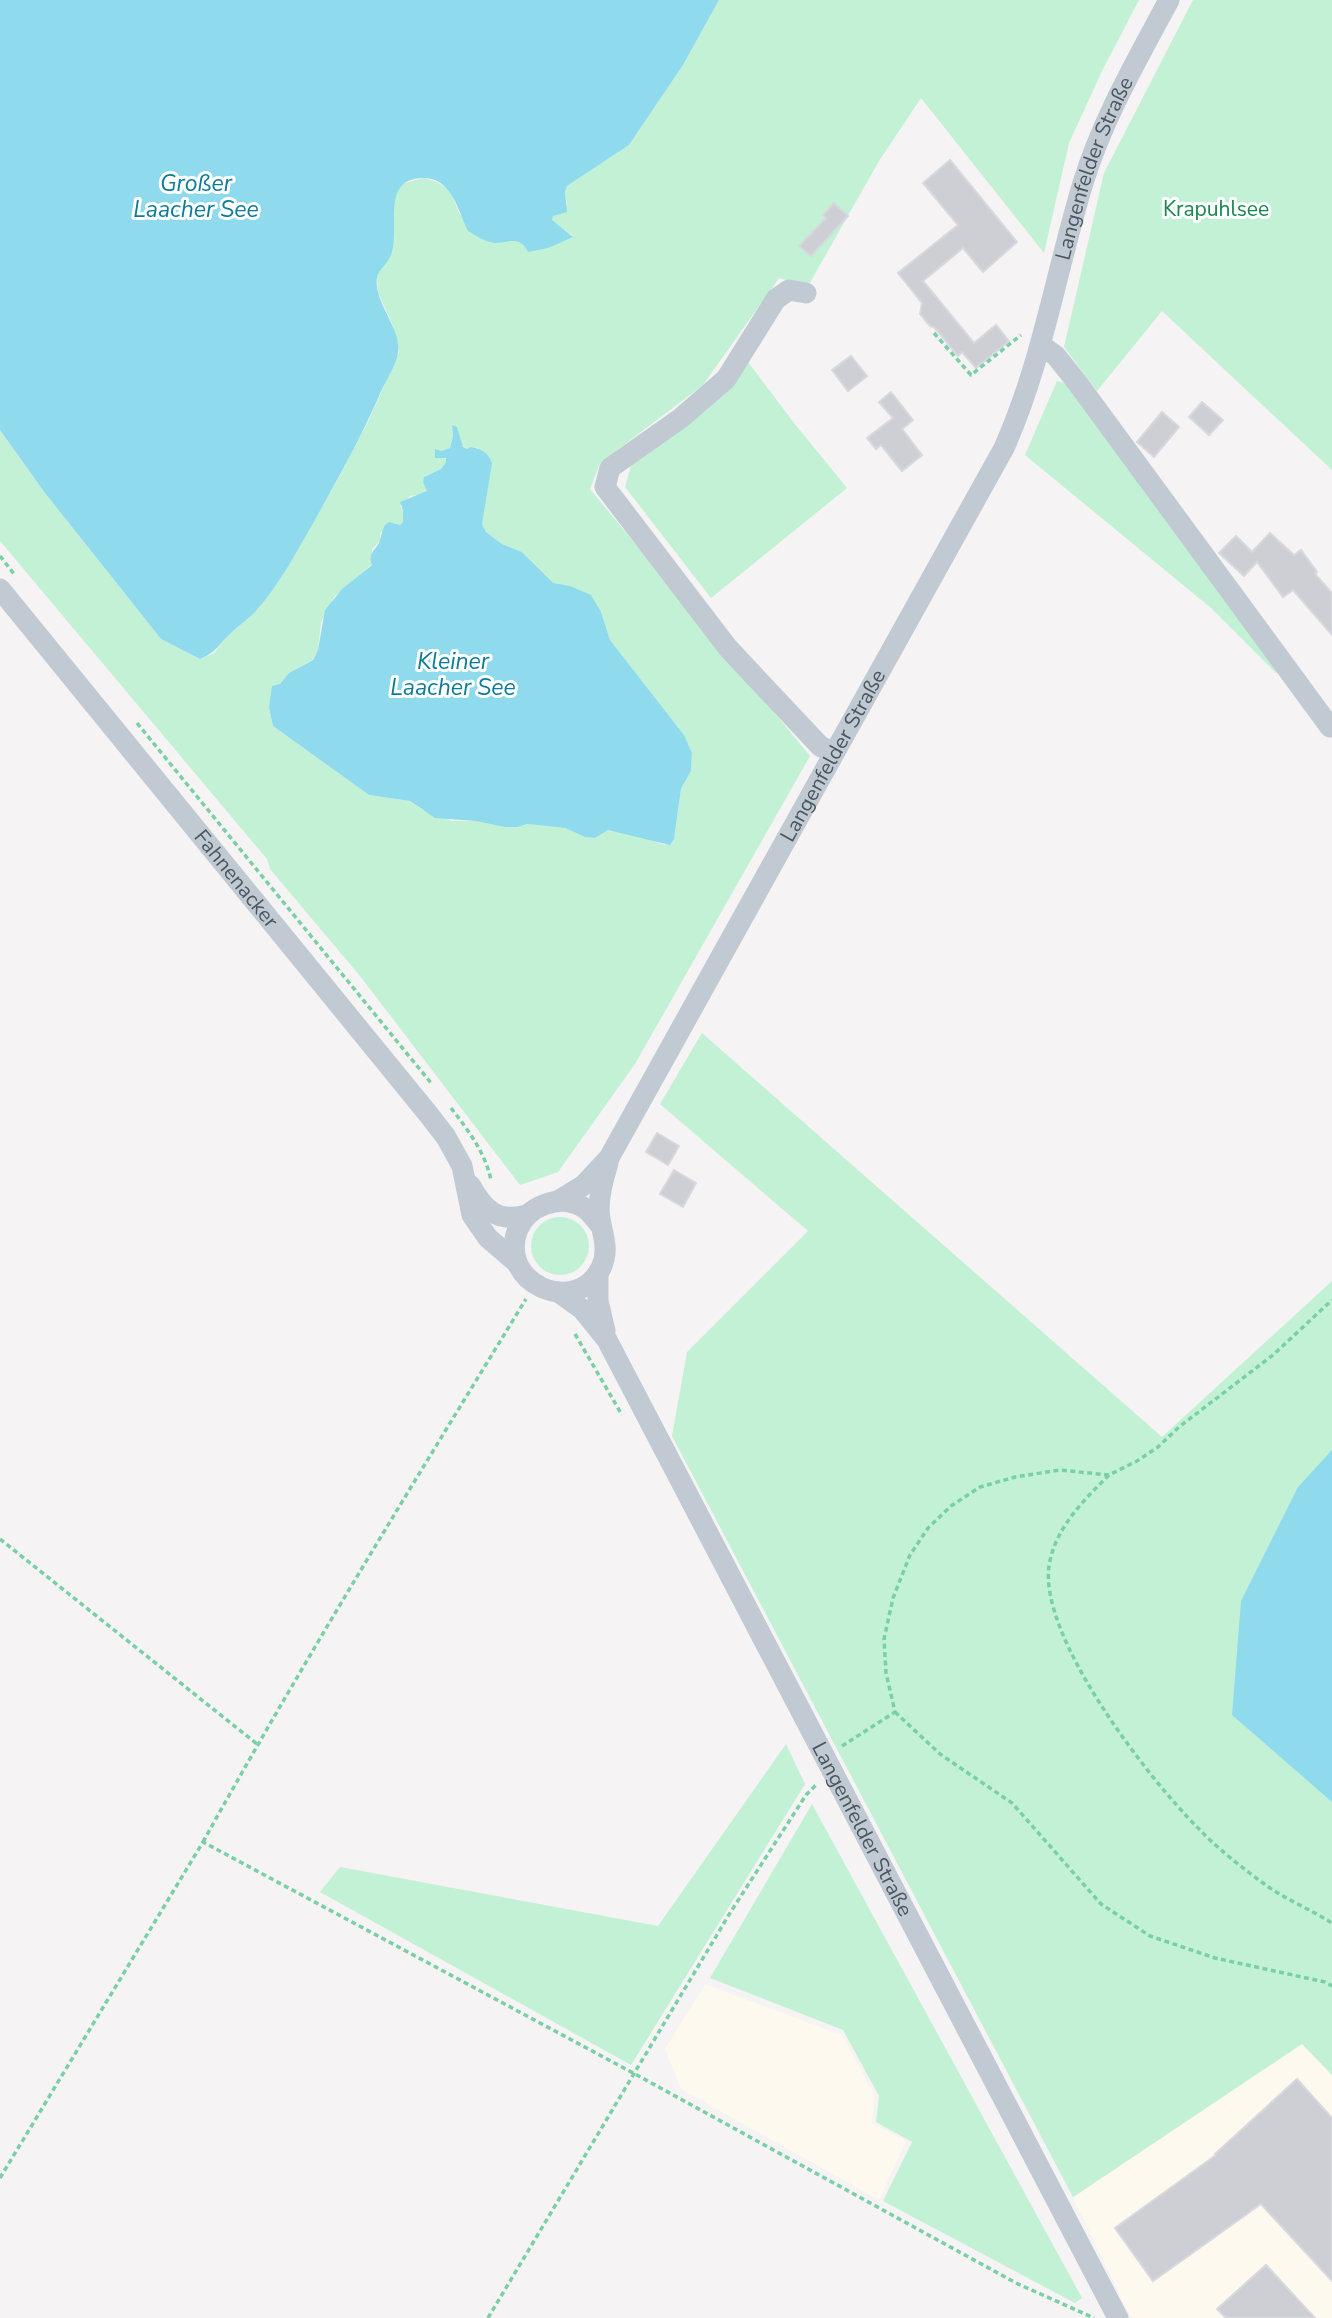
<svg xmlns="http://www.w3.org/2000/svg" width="1332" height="2318" font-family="'Nunito Sans',sans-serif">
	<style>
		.commercial { fill: #fdf9ef }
		.green { fill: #c3f1d5; fill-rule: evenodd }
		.water { fill: #90daee }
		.building { fill: #cdcfd5; stroke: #d7d9de; stroke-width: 2 }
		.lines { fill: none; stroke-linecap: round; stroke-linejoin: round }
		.path { stroke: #7ad0a6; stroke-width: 3.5; stroke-dasharray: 5 3.5; stroke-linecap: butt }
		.minor { stroke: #c1cad2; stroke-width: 21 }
		.labels { text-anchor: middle; stroke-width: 6; stroke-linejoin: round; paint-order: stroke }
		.street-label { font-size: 21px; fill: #4a5661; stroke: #fff }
		.park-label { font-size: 21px; fill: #17864f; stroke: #fff }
		.water-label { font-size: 23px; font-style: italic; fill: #0c7c9b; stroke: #fff }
	</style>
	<rect width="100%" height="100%" fill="#f5f3f3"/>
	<g class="commercial">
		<polygon points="705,1984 842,2035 874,2094 872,2123 906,2141 879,2200 681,2089 665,2049"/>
		<polygon points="1303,2043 1332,2075 1332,2318 1131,2318 1073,2198"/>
	</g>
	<g class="green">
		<path d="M719 0H1139L1102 71 1069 143 1044 253 921 98 879 161 808 286 779 278 703 385 600 463 590 489 810 756 635 1064 558 1172 520 1185 360 976 270 869 267 859 0 541V430L45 493 161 639 200 659 214 653 227 637 253 614 333 488 368 422 399 352 392 323 378 293 377 272 390 255 394 224V201L397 189 405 183 424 178 437 182 450 190 459 213 491 243 515 240 525 245 573 236 552 221 553 216 567 204 565 192 567 186 629 145 683 65ZM452 425 458 431C459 438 459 445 467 449L472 447 478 448 484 507 482 524 486 532 502 544 522 552 553 584 570 586 601 612 610 640 684 735 692 753 691 771 681 789 674 839 665 845 640 836 608 830 595 838 585 837 565 828 527 824 518 827 476 821H452L422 810 410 801 369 795 273 726 269 708 276 686 280 684 289 673 312 660 318 650 321 622 334 597 372 564V549L380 541V533L393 523 400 525 403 522V509L400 506 410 496 424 494 427 491 425 476 441 469 446 462V459L440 457 441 451 450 448 453 436Z"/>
		<polygon points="1193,0 1332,0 1332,470 1162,311 1097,391 1064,347 1104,173"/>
		<polygon points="748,362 794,423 847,488 711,598 625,487 632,462 707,410"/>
		<polygon points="1057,381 1072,385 1279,668 1276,673 1211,608 1025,455"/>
		<polygon points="702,1033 1162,1437 1332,1281 1332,2075 1302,2044 1073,2197 672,1436 687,1352 808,1231 660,1104"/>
		<circle cx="560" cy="1246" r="29"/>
		<polygon points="786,1744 805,1784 631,2065 320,1892 340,1867 658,1926"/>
		<polygon points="812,1804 1082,2298 1075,2303 883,2201 912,2142 876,2122 879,2096 843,2030 710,1978"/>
	</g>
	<g class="water">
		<path d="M0 0H719L683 65 629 145 567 186 565 192 567 212 553 216 552 220 573 237 548 248 528 252C520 235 508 243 494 243 485 242 475 235 468 231 458 211 452 178 424 178 379 178 401 228 391 255 384 271 373 269 378 292 382 310 401 333 398 352 397 364 384 384 379 396 361 438 338 478 316 518 297 551 278 588 252 615 244 622 235 629 228 636 217 647 216 652 200 659L161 639 45 493 0 430Z"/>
		<path d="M452 425 457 427 463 447 467 449 471 447C482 449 488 453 492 463L482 524 486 532 502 544 522 552 553 583 570 586 591 595 601 612 610 640 684 735 692 753 691 771 681 789 674 839 670 845 608 830 595 838 585 837 565 828 527 824 518 827H505L476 821 435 818 410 801 369 795 273 726 269 708 272 686 280 684 289 673 313 660 318 650 325 610 342 589 372 565C368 554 374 551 379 543 381 538 382 530 385 525L389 522 400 525 403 522V510L400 502 427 491 423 482 424 477 441 469 446 462V458H435V449L441 451 450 448 453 436Z"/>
		<polygon points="1332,1450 1332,1802 1232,1715 1241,1601 1298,1487"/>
	</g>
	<g class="building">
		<polygon points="950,160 1017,242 983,272 963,248 923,281 974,343 996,325 1009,341 976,368 962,352 958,356 934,327 930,326 920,314 922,303 898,273 958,225 923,183"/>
		<polygon points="834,203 848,216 811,256 799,246 826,218 823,215"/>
		<polygon points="851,356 867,376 848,391 832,370"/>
		<polygon points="891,392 913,420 902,429 922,455 902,471 881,445 876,449 867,438 893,418 879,402"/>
		<polygon points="1202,402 1223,420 1209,435 1189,417"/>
		<polygon points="1162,412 1179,427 1154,457 1137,442"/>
		<polygon points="1270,533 1294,555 1301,550 1317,572 1315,574 1332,593 1332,635 1293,590 1283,597 1257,562 1244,576 1219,553 1236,536 1252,552"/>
		<polygon points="657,1133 679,1146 668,1165 646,1152"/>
		<polygon points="674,1170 696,1183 683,1207 660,1194"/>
		<polygon points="1297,2079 1332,2118 1332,2281 1261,2204 1153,2281 1115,2228 1216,2155 1215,2154"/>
		<polygon points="1266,2265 1315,2318 1226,2318 1217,2309"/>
	</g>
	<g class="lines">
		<g class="path">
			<polyline points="934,333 971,375 1021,335"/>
			<polyline points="0,556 14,574"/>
			<polyline points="137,723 431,1083"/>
			<path d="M451 1108C468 1130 485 1152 491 1180"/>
			<polyline points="575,1334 622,1415"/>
			<path d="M1109 1475C1083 1501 1055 1528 1049 1566 1039 1638 1149 1779 1198 1828 1217 1848 1241 1867 1263 1883 1284 1899 1310 1909 1332 1923"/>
			<polyline points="0,1539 257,1744"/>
			<polyline points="895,1712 940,1754 1012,1803 1101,1904 1150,1936 1215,1958 1325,1982 1332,1986"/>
			<polyline points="842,1746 895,1712 886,1673 884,1639 893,1598 910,1555 928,1528 951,1506 980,1487 1015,1477 1060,1470 1109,1475 1137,1461 1158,1447 1179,1427 1273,1355 1332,1300"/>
			<path d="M203 1842C305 1658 416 1479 526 1299"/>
			<polyline points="0,2178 203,1842 635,2074 1016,2283 1094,2318"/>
			<polyline points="488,2318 730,1913 806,1795 817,1784"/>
		</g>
		<g class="minor">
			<polyline points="806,293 789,290 776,299 726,379 681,418 610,468 605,487 728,648 820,746 834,753"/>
			<polyline points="1041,345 1056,356 1076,381 1330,727"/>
			<path id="s1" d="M0 589 429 1115 446 1137 462 1166 472 1215 488 1238 517 1263"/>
			<path d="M470 1185C484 1210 497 1223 527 1215"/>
			<path id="s2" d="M558 1201 584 1185 609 1158 1004 448C1042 363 1056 272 1083 183 1103 118 1137 60 1169 0"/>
			<path d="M600 1225C595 1218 589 1210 581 1206 559 1194 528 1206 518 1229 496 1283 576 1318 601 1268 611 1247 600 1231 599 1210 599 1194 603 1179 608 1163"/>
			<polyline points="598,1273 598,1301 605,1331"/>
			<path id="s3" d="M558 1292 582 1309 607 1340 1118 2318"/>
		</g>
	</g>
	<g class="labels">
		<g class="street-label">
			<text dy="7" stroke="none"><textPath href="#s2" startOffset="1174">Langenfelder Straße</textPath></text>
			<text dy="7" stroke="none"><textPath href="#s2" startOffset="528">Langenfelder Straße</textPath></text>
			<text dy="7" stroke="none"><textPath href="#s1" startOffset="374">Fahnenacker</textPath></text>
			<text dy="7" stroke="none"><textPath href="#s3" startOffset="621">Langenfelder Straße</textPath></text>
		</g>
		<g class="park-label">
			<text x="1216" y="216">Krapuhlsee</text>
		</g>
		<g class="water-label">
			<text x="196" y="191">Großer<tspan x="196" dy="26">Laacher See</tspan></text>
			<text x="453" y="669">Kleiner<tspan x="453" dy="26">Laacher See</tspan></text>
		</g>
	</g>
</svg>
